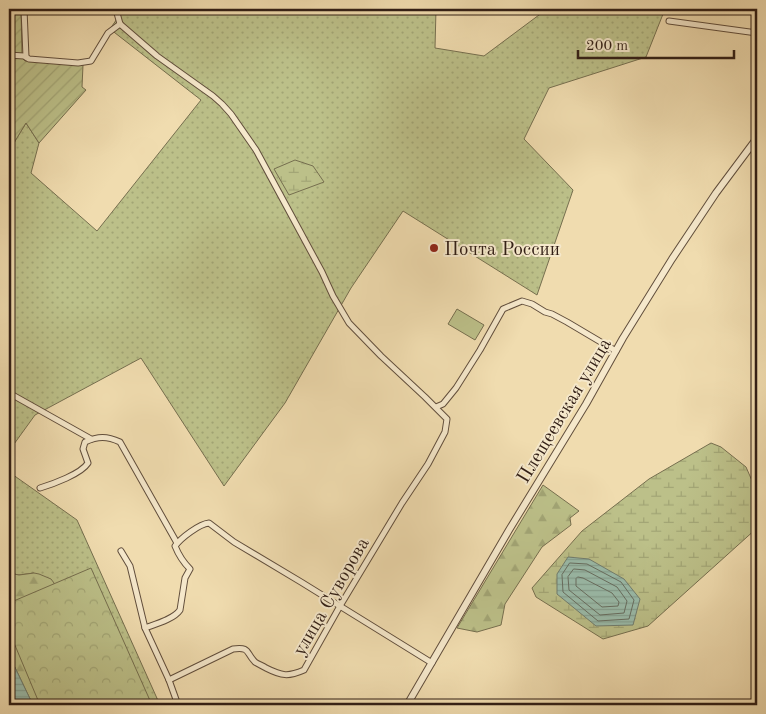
<svg xmlns="http://www.w3.org/2000/svg" width="766" height="714" font-family="'Old Standard TT',serif">
	<style>
		.grass { fill: url(#grass-dots); stroke: #766f4f }
		.forest { fill: url(#forest-firs); stroke: #766f4f }
		.wetland { fill: url(#wetland-marsh); stroke: #766f4f }
		.park { fill: url(#park-crowns); stroke: #766f4f }
		.garden { fill: url(#garden-furrows); stroke: #766f4f }
		.pitch { fill: #bcc089; stroke: #766f4f }
		.water { fill: url(#water-rules); stroke: #707d6f }
		.lines { fill: none; stroke-linecap: round; stroke-linejoin: round }
		.shore { stroke: #666d60; stroke-width: 1 }
		.minor-casing { stroke: #614e3c; stroke-width: 7 }
		.tertiary-casing { stroke: #614e3c; stroke-width: 8 }
		.minor { stroke: #f5e8cb; stroke-width: 5 }
		.tertiary { stroke: #f5e8cb; stroke-width: 6 }
		.poi-dot { fill: #8f2418; stroke: #f5e8cb; stroke-width: 2 }
		.labels { text-anchor: middle; stroke-width: 4; stroke-linejoin: round; paint-order: stroke }
		.poi-label { font-size: 19px; fill: #311e15; stroke: #f5e8cb; text-anchor: start }
		.street-label { font-size: 19px; fill: #311e15; stroke: #f5e8cb }
	</style>
	<defs>
		<pattern id="grass-dots" width="8" height="8" patternUnits="userSpaceOnUse" patternTransform="scale(1.25)"><rect width="8" height="8" fill="#bcc089"/><path d="M2 2h.1M6 6h.1" fill="none" stroke="#a2a575" stroke-width="1.8" stroke-linecap="round"/></pattern>
		<pattern id="forest-firs" width="22" height="20" patternUnits="userSpaceOnUse" patternTransform="scale(1.25)"><rect width="22" height="20" fill="#bcc089"/><path d="M5 1l3.5 6h-7zM16 11l3.5 6h-7z" fill="#a2a575"/></pattern>
		<pattern id="wetland-marsh" width="20" height="14" patternUnits="userSpaceOnUse" patternTransform="scale(1.25)"><rect width="20" height="14" fill="#bcc089"/><path d="M1 5h8M5 5V1M11 12h8M15 12V8" fill="none" stroke="#a2a575"/></pattern>
		<pattern id="park-crowns" width="20" height="18" patternUnits="userSpaceOnUse" patternTransform="scale(1.25)"><rect width="20" height="18" fill="#bcc089"/><path d="M2 6a3 3 0 1 1 6 0M12 15a3 3 0 1 1 6 0" fill="none" stroke="#a2a575"/></pattern>
		<pattern id="garden-furrows" width="10" height="10" patternUnits="userSpaceOnUse" patternTransform="scale(1.25)"><rect width="10" height="10" fill="#bcc089"/><path d="M-1 1l2-2M0 10L10 0M9 11l2-2" fill="none" stroke="#a2a575"/></pattern>
		<pattern id="water-rules" width="6" height="5" patternUnits="userSpaceOnUse" patternTransform="scale(1.25)"><rect width="6" height="5" fill="#9abcab"/><path d="M0 2.5h6" fill="none" stroke="#85a192"/></pattern>
	</defs>
	<rect width="100%" height="100%" fill="#f0dcaf"/>
	<filter id="stains"><feTurbulence type="fractalNoise" baseFrequency=".004" numOctaves="4"/><feColorMatrix values="0 0 0 0 .2 0 0 0 0 .09 0 0 0 0 .02 0 0 0 .5 -.17"/></filter>
	<radialGradient id="worn" r=".72"><stop offset=".6" stop-color="#630" stop-opacity="0"/><stop offset="1" stop-color="#630" stop-opacity=".3"/></radialGradient>
	<g class="grass">
		<polygon points="122,9 436,9 435,48 484,56 547,9 665,9 646,57 549,88 524,139 573,190 537,295 403,211 351,288 285,403 224,486 141,358 35,415 9,451 9,151 26,123 39,143 31,173 97,231 201,100 110,29 121,13"/>
		<polygon points="9,472 77,520 160,705 121,705 34,573 19,575 9,573"/>
	</g>
	<g class="forest">
		<polygon points="543,485 579,511 570,518 571,525 542,547 505,604 501,625 477,632 457,628"/>
		<polygon points="9,573 19,575 34,573 39,574 51,579 54,583 55,589 121,705 33,705 9,655"/>
	</g>
	<g class="wetland">
		<polygon points="295,160 313,166 324,182 289,195 274,169"/>
		<polygon points="711,443 721,447 746,467 757,492 757,528 648,626 603,639 536,597 532,588 582,531 649,479"/>
	</g>
	<polygon class="park" points="91,568 152,705 40,705 9,631 9,603"/>
	<polygon class="garden" points="9,9 21,9 22,56 25,61 83,65 82,87 86,90 39,143 26,123 9,151"/>
	<polygon class="pitch" points="457,309 484,325 475,340 448,324"/>
	<g class="water">
		<polygon points="568,557 589,559 624,579 640,599 633,625 596,626 557,594 557,574"/>
		<polygon points="9,655 33,705 11,705 9,702"/>
	</g>
	<g class="lines">
		<g class="shore">
			<polygon points="570,563 587,564 621,582 634,600 629,619 598,621 563,592 562,575"/>
			<polygon points="574,569 585,570 617,587 627,601 624,613 600,615 569,590 568,577"/>
			<polygon points="578,577 583,578 612,593 619,602 618,606 602,607 576,586 576,579"/>
		</g>
		<g class="minor-casing">
			<g id="minor">
				<polyline points="24,9 26,57"/>
				<polyline points="117,9 117,13 120,24"/>
				<polyline points="669,21 757,33"/>
				<path d="M120 24 157 56 213 96 222 104 231 114 256 150 322 272 333 296 349 323 381 356 425 397 447 419 445 432 428 464 402 503 340 606 304 670C288 677 282 676 266 668 263 666 258 664 255 662 245 652 251 647 233 649L169 680"/>
				<polyline points="9,55 24,56 29,59 78,63 91,61 108,33 120,24"/>
				<polyline points="9,393 91,439"/>
				<polyline points="436,407 443,404 456,388 480,350 503,309 522,301 532,304 545,312 552,314 567,322 616,351"/>
				<path d="M40 488C53 484 81 474 88 463L83 449 85 442C98 436 107 436 120 442L177 543"/>
				<polyline points="121,551 130,566 145,628 169,680 178,705"/>
				<path d="M145 628C156 624 174 619 180 610L185 578 190 569C183 562 179 556 175 546 181 538 199 524 209 523L234 542 301 582 432 663"/>
			</g>
		</g>
		<g class="tertiary-casing">
			<polyline id="tertiary" points="407,705 509,530 586,404 623,338 672,259 716,193 757,138"/>
		</g>
		<use href="#minor" class="minor"/>
		<use href="#tertiary" class="tertiary"/>
	</g>
	<circle class="poi-dot" cx="434" cy="248" r="5"/>
	<g class="labels">
		<g class="poi-label">
			<text x="444" y="255">Почта России</text>
		</g>
		<g class="street-label">
			<text transform="translate(563 410) rotate(-59)" y="7">Плещеевская улица</text>
			<text transform="translate(330 596) rotate(-60)" y="7">улица Суворова</text>
		</g>
	</g>
	<rect width="766" height="714" fill="none" stroke="#f0dcaf" stroke-width="30"/>
	<rect x="10" y="10" width="746" height="694" fill="none" stroke="#311e15" stroke-width="2.5"/>
	<rect x="15" y="15" width="736" height="684" fill="none" stroke="#311e15"/>
	<path d="M578 50v8h156v-8" fill="none" stroke="#311e15" stroke-width="2.5"/>
	<text x="586" y="50" font-size="15" fill="#311e15" stroke="#f5e8cb" stroke-width="4" paint-order="stroke">200 m</text>
	<rect width="100%" height="100%" filter="url(#stains)"/>
	<rect width="100%" height="100%" fill="url(#worn)"/>
</svg>
